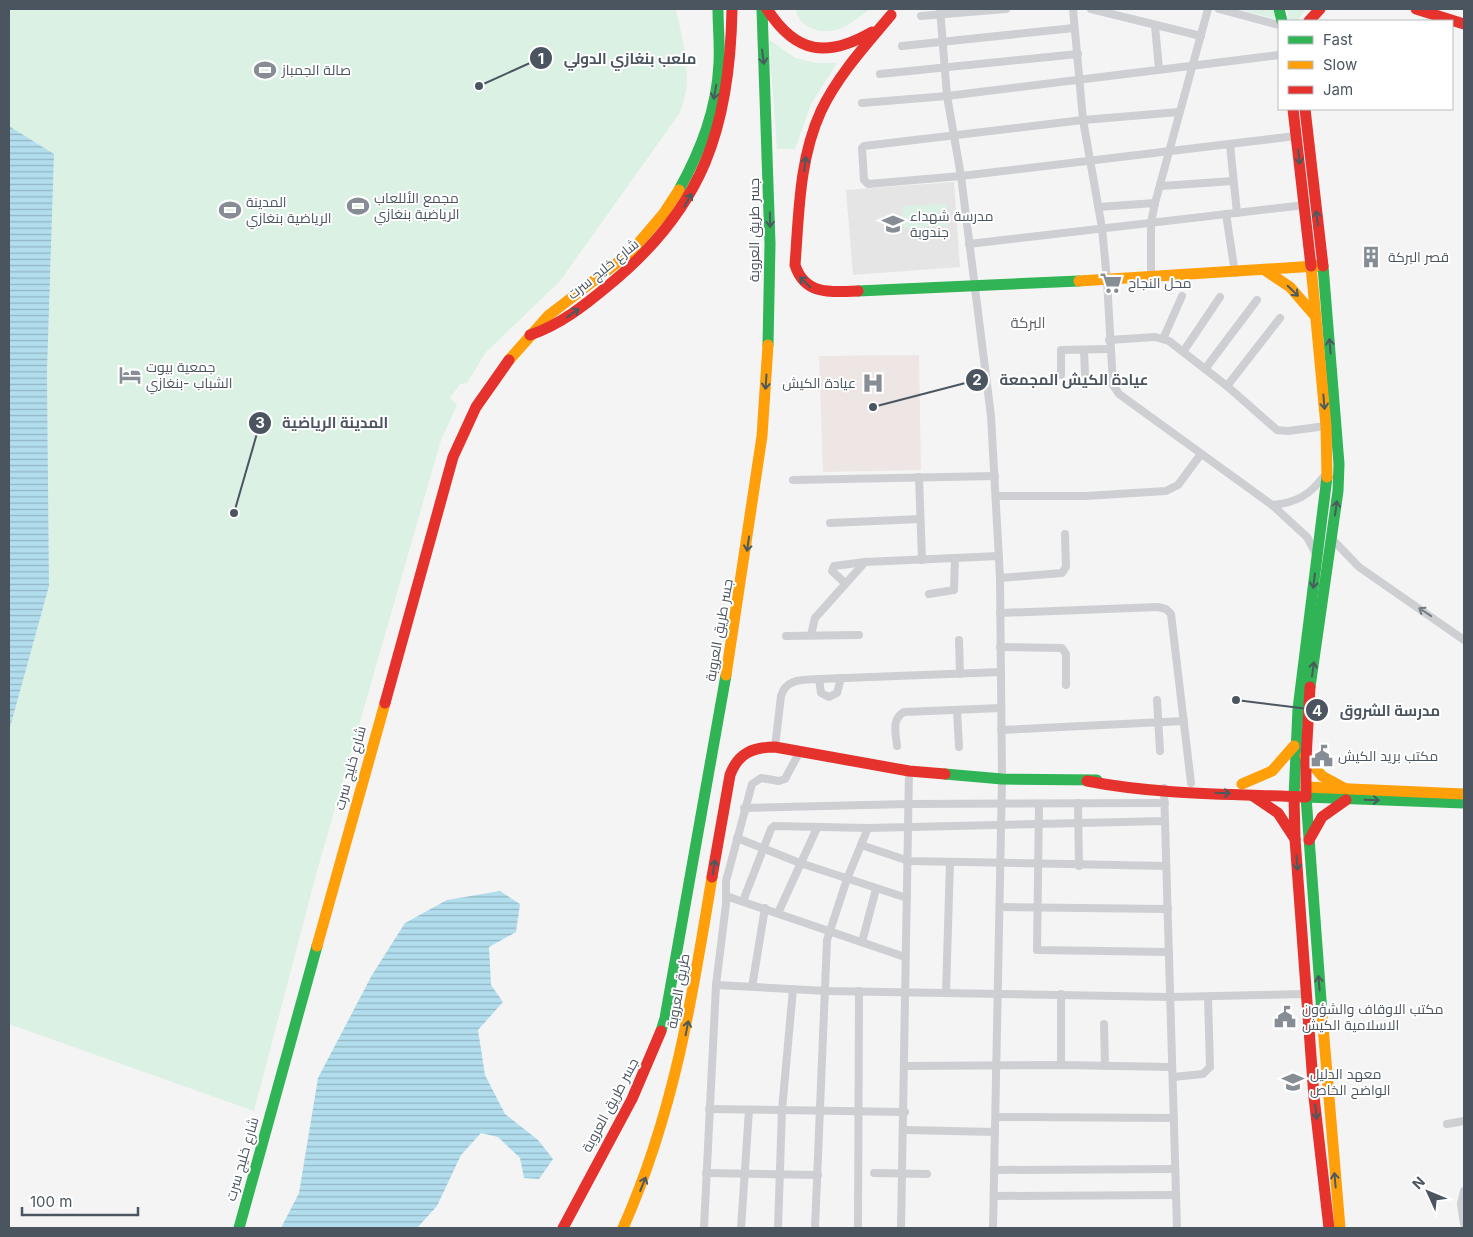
<svg xmlns="http://www.w3.org/2000/svg" width="1473" height="1237" font-family="Inter,Cairo,sans-serif">
	<style>
		.education { fill: #e6e5e6 }
		.medical { fill: #eee5e5 }
		.green { fill: #daf1e4 }
		.water { fill: url(#water-rules) }
		.lines { fill: none; stroke-linecap: round; stroke-linejoin: round }
		.street { stroke: #cdcfd2; stroke-width: 8 }
		.fast { stroke: #30b455; stroke-width: 11 }
		.slow { stroke: #ff9f0a; stroke-width: 11 }
		.jam { stroke: #e5322d; stroke-width: 11 }
		.oneway { stroke: #4a5a5f }
		.oneway2 { stroke: #727a82 }
		.labels { text-anchor: middle; stroke-width: 4; stroke-linejoin: round; paint-order: stroke }
		.poi-label { font-size: 14px; fill: #4b5560; stroke: #fff; text-anchor: start }
		.street-label { font-size: 14px; fill: #4b5560; stroke: #fff }
		.neighbourhood-label { font-size: 15px; fill: #5f6267; stroke: #fff }
		.leader { fill: none; stroke: #4b5560; stroke-width: 2 }
		.callout-dot { fill: #4b5560; stroke: #fff; stroke-width: 2 }
		.mark-label { font-size: 15px; text-anchor: middle; font-weight: bold; fill: #fff }
		.callout-label { font-size: 15px; text-anchor: middle; font-weight: bold; fill: #4b5560; stroke: #fff; stroke-width: 4; stroke-linejoin: round; paint-order: stroke }
	</style>
	<defs>
		<pattern id="water-rules" width="6" height="5" patternUnits="userSpaceOnUse" patternTransform="scale(1.25)"><rect width="6" height="5" fill="#b1dded"/><path d="M0 2.5h6" fill="none" stroke="#92b6c3"/></pattern>
	</defs>
	<rect width="100%" height="100%" fill="#f4f4f4"/>
	<polygon class="education" points="954,182 960,267 853,275 846,190"/>
	<polygon class="medical" points="919,355 921,470 823,472 819,356"/>
	<g class="green">
		<path d="M11 9H676C683 44 695 79 679 114L560 281 486 352 467 383 460 384 450 398 457 405 441 440 317 871 254 1111 9 1024V731L49 586 47 374 54 154 9 126V13Z"/>
		<path d="M796 9H870C860 16 848 27 836 30 819 34 798 27 796 9Z"/>
		<polygon points="1237,9 1273,9 1276,19"/>
		<polygon points="1287,9 1306,9 1297,21 1289,21"/>
		<polygon points="771,41 795,58 817,63 837,63 811,104 795,149 777,149 769,42"/>
		<polygon points="946,204 948,226 904,228 903,206"/>
	</g>
	<g class="water">
		<polygon points="9,126 54,154 47,373 49,586 9,731"/>
		<polygon points="500,891 520,904 516,932 489,947 491,985 503,1002 478,1030 485,1075 505,1114 538,1140 553,1159 539,1179 524,1178 520,1158 498,1137 481,1133 461,1155 437,1206 417,1228 281,1228 299,1193 318,1078 372,975 405,923 447,900"/>
	</g>
	<g class="lines">
		<g class="street">
			<polyline points="940,9 947,96 961,176 991,416 1000,578 1002,779 993,1228"/>
			<polyline points="1073,9 1083,120 1102,228 1107,280 1113,385 1119,394 1272,505 1307,537 1315,552"/>
			<polyline points="1091,9 1201,36"/>
			<polyline points="1219,9 1279,25"/>
			<polyline points="921,16 1006,9"/>
			<polyline points="1155,26 1159,69"/>
			<polyline points="902,46 1074,28"/>
			<polyline points="880,74 1078,54"/>
			<polyline points="862,103 947,96 1279,55"/>
			<polyline points="1179,112 1083,120 864,146 862,148 864,180 868,184 961,176 1296,136"/>
			<polyline points="1230,145 1237,213"/>
			<polyline points="1161,186 1233,181"/>
			<polyline points="1098,207 1155,203"/>
			<polyline points="1226,214 1235,273"/>
			<polyline points="969,244 1305,205"/>
			<polyline points="1151,277 1151,223 1155,203 1208,9"/>
			<polyline points="1163,339 1182,296"/>
			<polyline points="1109,340 1155,337 1169,341 1227,386 1277,430 1288,431 1326,426"/>
			<polyline points="1084,350 1085,374"/>
			<polyline points="1183,352 1220,297"/>
			<polyline points="1205,369 1257,300"/>
			<polyline points="1061,375 1061,350 1109,349"/>
			<polyline points="1227,386 1280,318"/>
			<polyline points="919,477 922,560"/>
			<polyline points="793,480 995,476"/>
			<polyline points="996,496 1086,496 1166,491 1178,485 1201,454"/>
			<path d="M1272 505C1296 503 1310 495 1324 476"/>
			<polyline points="830,523 920,519"/>
			<polyline points="1332,539 1359,567 1464,640"/>
			<polyline points="1000,578 1062,573 1066,567 1065,534"/>
			<polyline points="845,583 832,571 834,566 865,562 999,556"/>
			<polyline points="929,594 954,590 955,558"/>
			<polyline points="1000,613 1158,607 1166,609 1171,614 1191,783"/>
			<polyline points="811,635 815,618 865,562"/>
			<polyline points="786,636 859,635"/>
			<polyline points="959,640 960,674"/>
			<polyline points="1000,647 1062,648 1066,654 1066,685"/>
			<polyline points="819,679 821,693 829,697 837,693 841,678"/>
			<polyline points="1157,700 1160,751"/>
			<polyline points="957,710 959,747"/>
			<polyline points="1001,730 1184,721"/>
			<path d="M897 746C896 734 891 719 904 712L1001 708"/>
			<path d="M775 747 781 696C786 678 804 680 819 679L1001 672"/>
			<polyline points="1164,788 1177,1228"/>
			<polyline points="1078,803 1079,866"/>
			<polyline points="1039,804 1037,950 1169,952"/>
			<polyline points="744,808 908,804 1165,803"/>
			<polyline points="737,838 800,863 907,898"/>
			<polyline points="861,845 909,861 1166,866"/>
			<polyline points="726,896 905,957"/>
			<polyline points="743,901 771,829 774,826 868,828 1165,821"/>
			<polyline points="1000,907 1168,909"/>
			<polyline points="778,913 817,828"/>
			<polyline points="862,942 876,889"/>
			<polyline points="716,985 827,991 1170,997 1307,994"/>
			<polyline points="752,987 765,908"/>
			<polyline points="946,992 950,862"/>
			<polyline points="1104,1024 1105,1066"/>
			<polyline points="1061,1065 1061,994"/>
			<polyline points="906,1066 1061,1065 1172,1067"/>
			<polyline points="1173,1077 1203,1074 1210,1067 1208,997"/>
			<polyline points="709,1109 905,1112"/>
			<polyline points="996,1117 1174,1118"/>
			<polyline points="1447,1124 1464,1121"/>
			<polyline points="905,1130 995,1132"/>
			<polyline points="995,1170 1175,1169"/>
			<polyline points="706,1173 818,1175"/>
			<polyline points="874,1173 927,1174"/>
			<polyline points="1464,1191 1461,1204 1464,1224"/>
			<polyline points="994,1196 1176,1195"/>
			<polyline points="704,1228 716,985 726,904 726,881 752,784 761,778 779,781 785,779 800,751"/>
			<polyline points="741,1228 749,1110"/>
			<polyline points="778,1228 782,1110 793,989"/>
			<polyline points="815,1228 827,940 847,879 868,828"/>
			<polyline points="858,1228 859,991"/>
			<polyline points="901,1228 909,771"/>
		</g>
		<g class="fast">
			<polyline points="762,9 770,244 768,345"/>
			<polyline points="1279,9 1282,21"/>
			<path d="M679 190C701 150 717 109 719 63 720 45 718 27 718 9"/>
			<polyline points="858,291 1079,281"/>
			<polyline points="1310,687 1338,491 1339,464 1323,266 1316,266"/>
			<polyline points="945,774 1002,779 1097,780"/>
			<polyline points="1294,797 1298,709 1327,477"/>
			<polyline points="1322,1014 1306,797 1464,803"/>
			<polyline points="661,1031 665,1018 726,675"/>
			<polyline points="239,1228 317,946"/>
		</g>
		<g class="slow">
			<polyline points="1311,266 1326,426 1327,477"/>
			<polyline points="1266,271 1290,287 1316,317"/>
			<polyline points="1079,281 1316,266"/>
			<polyline points="509,360 549,315 630,253 664,213 679,190"/>
			<polyline points="726,675 762,436 768,345"/>
			<polyline points="1305,756 1322,776 1344,788"/>
			<polyline points="1242,784 1272,771 1294,746"/>
			<polyline points="1306,787 1464,794"/>
			<polyline points="317,946 385,703"/>
			<polyline points="1322,1014 1340,1228"/>
			<path d="M623 1228C674 1113 692 1000 712 877"/>
		</g>
		<g class="jam">
			<path d="M767 9C796 54 827 58 872 32"/>
			<polyline points="1416,9 1464,24"/>
			<polyline points="1309,21 1320,9"/>
			<polyline points="1293,109 1311,266"/>
			<polyline points="1305,109 1323,266"/>
			<path d="M858 291C832 292 805 296 795 265 799 213 799 159 821 111 838 75 866 45 891 15"/>
			<path d="M530 335C560 325 585 305 609 285 703 208 730 128 732 9"/>
			<polyline points="385,703 453,457 476,407 509,360"/>
			<path d="M1087 781C1158 795 1234 794 1306 797V759L1310 687"/>
			<polyline points="1253,796 1278,813 1295,839"/>
			<polyline points="1294,797 1295,839 1314,1097 1329,1228"/>
			<polyline points="1309,840 1322,817 1346,800"/>
			<path d="M712 877 730 775C738 753 753 747 775 747L909 771 945 774"/>
			<polyline points="563,1228 632,1099 661,1031"/>
		</g>
	</g>
	<defs><path id="oneway-shaft" d="M-6 0H5M1.5-3L5.5 0L1.5 3" fill="none" stroke-width="1.6" stroke-linecap="round" stroke-linejoin="round" transform="scale(1.25)"/></defs>
	<g class="oneway">
		<use href="#oneway-shaft" transform="translate(763 57) rotate(83)"/>
		<use href="#oneway-shaft" transform="translate(715 92) rotate(100)"/>
		<use href="#oneway-shaft" transform="translate(1299 157) rotate(83)"/>
		<use href="#oneway-shaft" transform="translate(805 164) rotate(-83)"/>
		<use href="#oneway-shaft" transform="translate(688 200) rotate(-61)"/>
		<use href="#oneway-shaft" transform="translate(1317 218) rotate(-97)"/>
		<use href="#oneway-shaft" transform="translate(770 220) rotate(89)"/>
		<use href="#oneway-shaft" transform="translate(805 282) rotate(-136)"/>
		<use href="#oneway-shaft" transform="translate(1293 291) rotate(44)"/>
		<use href="#oneway-shaft" transform="translate(573 313) rotate(-36)"/>
		<use href="#oneway-shaft" transform="translate(1330 346) rotate(-95)"/>
		<use href="#oneway-shaft" transform="translate(766 382) rotate(94)"/>
		<use href="#oneway-shaft" transform="translate(1324 402) rotate(85)"/>
		<use href="#oneway-shaft" transform="translate(1336 508) rotate(-82)"/>
		<use href="#oneway-shaft" transform="translate(748 544) rotate(98)"/>
		<use href="#oneway-shaft" transform="translate(1314 581) rotate(97)"/>
		<use href="#oneway-shaft" transform="translate(1313 669) rotate(-82)"/>
		<use href="#oneway-shaft" transform="translate(1223 793) rotate(2)"/>
		<use href="#oneway-shaft" transform="translate(1372 800) rotate(2)"/>
		<use href="#oneway-shaft" transform="translate(1297 863) rotate(86)"/>
		<use href="#oneway-shaft" transform="translate(714 867) rotate(-80)"/>
		<use href="#oneway-shaft" transform="translate(1319 983) rotate(-95)"/>
		<use href="#oneway-shaft" transform="translate(687 1028) rotate(-79)"/>
		<use href="#oneway-shaft" transform="translate(1316 1112) rotate(84)"/>
		<use href="#oneway-shaft" transform="translate(1335 1180) rotate(-95)"/>
		<use href="#oneway-shaft" transform="translate(643 1184) rotate(-68)"/>
	</g>
	<use class="oneway2" href="#oneway-shaft" transform="translate(1425 612) rotate(-146)"/>
	<defs>
		<g id="stadium-bare" transform="scale(1.725)"><path d="M0-5a6.5 5 0 1 0 0 10a6.5 5 0 1 0 0-10ZM-3.5-1.8h7v3.6h-7Z" fill="#868d94" stroke="#fff" stroke-width="2.5" paint-order="stroke"/></g>
		<g id="school-bare" transform="scale(1.725)"><path d="M0-5L7-2L0 1L-7-2ZM-4 1L0 2.5L4 1V4Q0 6-4 4Z" fill="#868d94" stroke="#fff" stroke-width="2.5" paint-order="stroke"/></g>
		<g id="building-bare" transform="scale(1.725)"><path d="M-4-6H4V6H1V3H-1V6H-4ZM-2.5-4.3h1.7v1.8h-1.7ZM.8-4.3h1.7v1.8H.8ZM-2.5-1h1.7V.8h-1.7ZM.8-1h1.7V.8H.8Z" fill="#868d94" stroke="#fff" stroke-width="2.5" paint-order="stroke"/></g>
		<g id="supermarket-bare" transform="scale(1.725)"><path d="M-6-5.5h2.5l.6 2H6L4.5 2H-2.5L-4.4-4H-6ZM-1.5 3.2a1.3 1.3 0 1 0 .1 0ZM3 3.2a1.3 1.3 0 1 0 .1 0Z" fill="#868d94" stroke="#fff" stroke-width="2.5" paint-order="stroke"/></g>
		<g id="hotel-bare" transform="scale(1.725)"><path d="M-6-4.5h1.5V1H6V5H4.5V3h-9V5H-6ZM-4 0a1.8 1.8 0 1 1 3.6 0ZM.5 0V-2.5h3Q6-2.5 6 0Z" fill="#868d94" stroke="#fff" stroke-width="2.5" paint-order="stroke"/></g>
		<g id="hospital-bare" transform="scale(1.725)"><path d="M-5-5h3v3.5h4V-5h3V5h-3V1.5h-4V5h-3Z" fill="#868d94" stroke="#fff" stroke-width="2.5" paint-order="stroke"/></g>
		<g id="civic-bare" transform="scale(1.725)"><path d="M-.6-6.5H3V-4.5H.6V-3L4-1V1h2V6H-6V1h2V-1L-.6-3ZM-1.2 2.5V6h2.4V2.5Z" fill="#868d94" stroke="#fff" stroke-width="2.5" paint-order="stroke"/></g>
	</defs>
	<g fill-rule="evenodd">
		<use href="#stadium-bare" x="265" y="70"/>
		<use href="#stadium-bare" x="358" y="206"/>
		<use href="#stadium-bare" x="230" y="210"/>
		<use href="#school-bare" x="893" y="224"/>
		<use href="#building-bare" x="1371" y="257"/>
		<use href="#supermarket-bare" x="1111" y="283"/>
		<use href="#hotel-bare" x="130" y="375"/>
		<use href="#hospital-bare" x="873" y="383"/>
		<use href="#civic-bare" x="1322" y="756"/>
		<use href="#civic-bare" x="1285" y="1017"/>
		<use href="#school-bare" x="1293" y="1082"/>
	</g>
	<g class="labels">
		<g class="poi-label">
			<text x="282" y="75">صالة الجمباز</text>
			<text x="374" y="203">مجمع الأللعاب<tspan x="374" dy="16">الرياضية بنغازي</tspan></text>
			<text x="246" y="207">المدينة<tspan x="246" dy="16">الرياضية بنغازي</tspan></text>
			<text x="910" y="221">مدرسة شهداء<tspan x="910" dy="16">جندوبة</tspan></text>
			<text x="1388" y="262">قصر البركة</text>
			<text x="1128" y="288">محل النجاح</text>
			<text x="146" y="372">جمعية بيوت<tspan x="146" dy="16">الشباب -بنغازي</tspan></text>
			<text x="856" y="388" text-anchor="end">عيادة الكيش</text>
			<text x="1338" y="761">مكتب بريد الكيش</text>
			<text x="1302" y="1014">مكتب الاوقاف والشؤون<tspan x="1302" dy="16">الاسلامية الكيش</tspan></text>
			<text x="1310" y="1079">معهد الدليل<tspan x="1310" dy="16">الواضح الخاص</tspan></text>
		</g>
		<g class="street-label">
			<text transform="translate(754 230) rotate(-90)" y="5">جسر طريق العروبة</text>
			<text transform="translate(603 269) rotate(-39)" y="5">شارع خليج سرت</text>
			<text transform="translate(719 630) rotate(-80)" y="5">جسر طريق العروبة</text>
			<text transform="translate(350 768) rotate(-75)" y="5">شارع خليج سرت</text>
			<text transform="translate(678 991) rotate(-80)" y="5">طريق العروبة</text>
			<text transform="translate(610 1105) rotate(-62)" y="5">جسر طريق العروبة</text>
			<text transform="translate(242 1159) rotate(-74)" y="5">شارع خليج سرت</text>
		</g>
		<g class="neighbourhood-label">
			<text x="1028" y="328">البركة</text>
		</g>
	</g>
	<path class="leader" d="M479 86L541 58M873 407L977 380M234 513L260 423M1236 700L1317 710"/>
	<g class="callout-dot">
		<circle cx="479" cy="86" r="5"/>
		<circle cx="873" cy="407" r="5"/>
		<circle cx="234" cy="513" r="5"/>
		<circle cx="1236" cy="700" r="5"/>
		<circle cx="541" cy="58" r="12"/>
		<circle cx="977" cy="380" r="12"/>
		<circle cx="260" cy="423" r="12"/>
		<circle cx="1317" cy="710" r="12"/>
	</g>
	<g class="mark-label">
		<text x="541" y="64">1</text>
		<text x="977" y="385">2</text>
		<text x="260" y="428">3</text>
		<text x="1317" y="716">4</text>
	</g>
	<g class="callout-label">
		<text x="630" y="64">ملعب بنغازي الدولي</text>
		<text x="1074" y="385">عيادة الكيش المجمعة</text>
		<text x="335" y="428">المدينة الرياضية</text>
		<text x="1390" y="716">مدرسة الشروق</text>
	</g>
	<rect width="1473" height="1237" fill="none" stroke="#4b5560" stroke-width="20"/>
	<rect x="1278" y="20" width="175" height="90" fill="#ffffff" stroke="#b7bbbf"/>
	<rect x="1288" y="36" width="25" height="8" fill="#30b455" stroke="#b7bbbf"/>
	<text x="1323" y="45" font-size="15" fill="#4b5560">Fast</text>
	<rect x="1288" y="61" width="25" height="8" fill="#ff9f0a" stroke="#b7bbbf"/>
	<text x="1323" y="70" font-size="15" fill="#4b5560">Slow</text>
	<rect x="1288" y="86" width="25" height="8" fill="#e5322d" stroke="#b7bbbf"/>
	<text x="1323" y="95" font-size="15" fill="#4b5560">Jam</text>
	<g transform="translate(1428 1192) rotate(314)" stroke="#ffffff" stroke-width="4" paint-order="stroke">
	<path d="M0-4L9 19L0 12L-9 19Z" fill="#4b5560"/>
	<text y="-8" font-size="14" font-weight="bold" text-anchor="middle" fill="#4b5560">N</text>
	</g>
	<path d="M22 1207v8h116v-8" fill="none" stroke="#4b5560" stroke-width="2.5"/>
	<text x="30" y="1207" font-size="15" fill="#4b5560" stroke="#ffffff" stroke-width="4" paint-order="stroke">100 m</text>
</svg>
